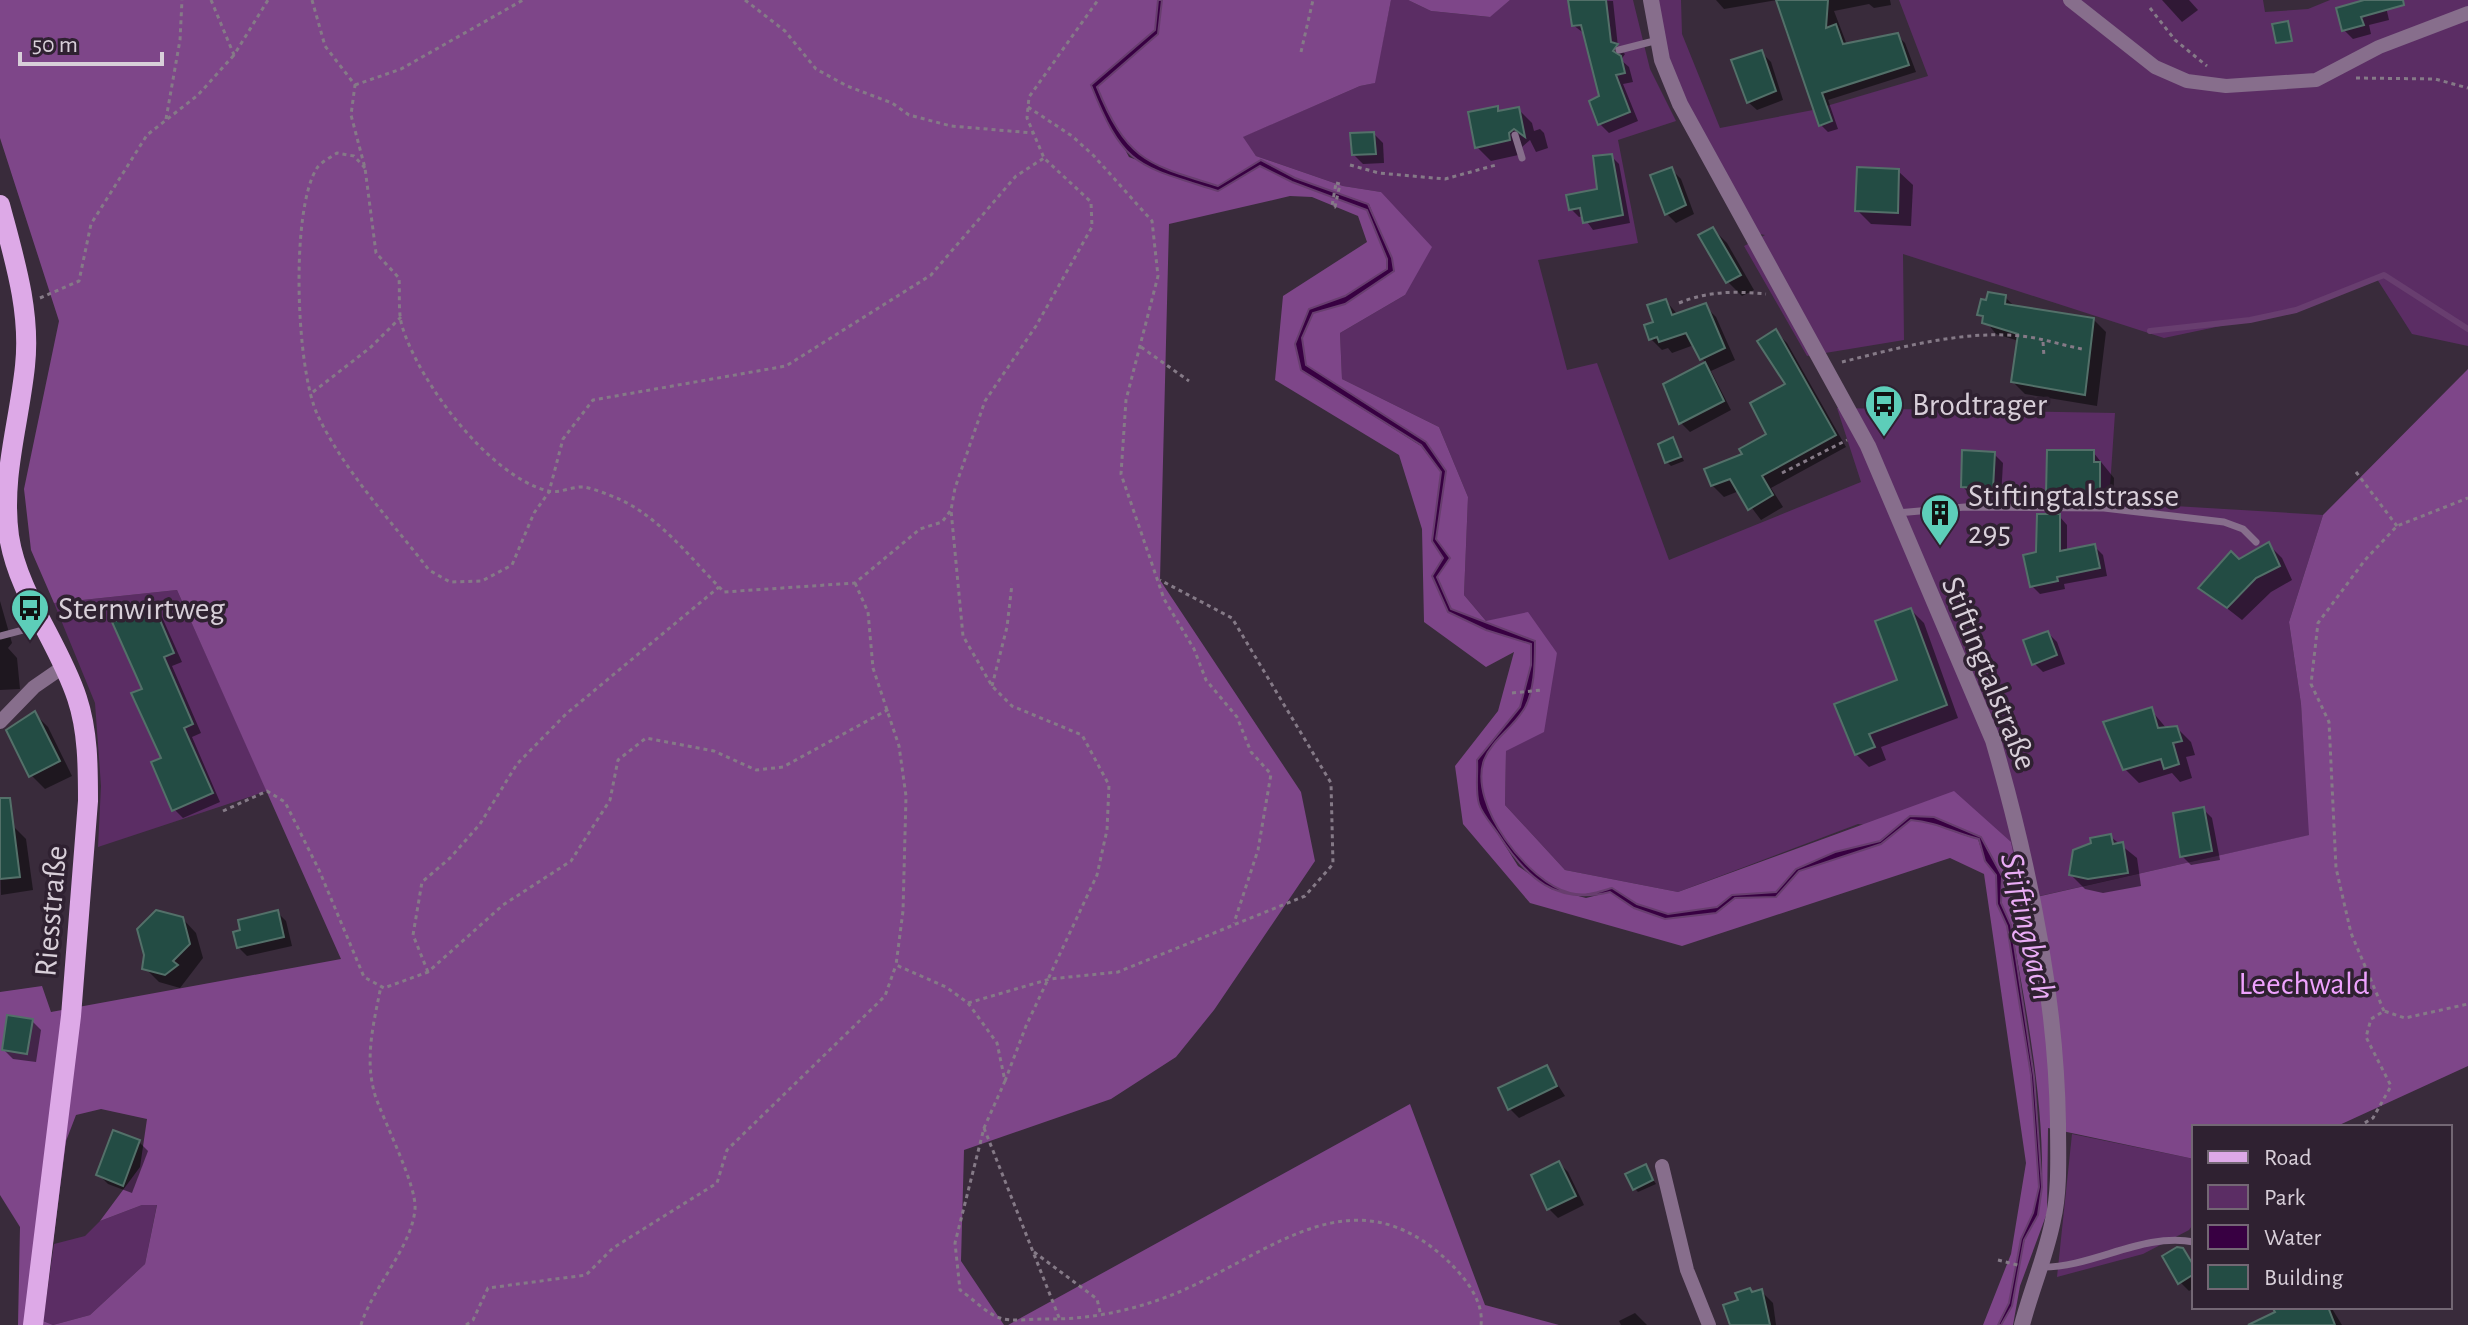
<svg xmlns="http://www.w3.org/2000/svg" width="2468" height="1325" font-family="'Alegreya Sans',sans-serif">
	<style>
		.green { fill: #5b2d64 }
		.forest { fill: #7e4689; fill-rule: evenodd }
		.water { fill: #380042; stroke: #683e6f; stroke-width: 2 }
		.shadow { fill: #0007 }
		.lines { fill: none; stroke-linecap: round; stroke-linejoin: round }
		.stream { stroke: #683e6f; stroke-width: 6 }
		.building { fill: #234c44; stroke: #537069; stroke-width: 2 }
		.path { stroke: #857a87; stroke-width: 3; stroke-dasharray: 4 4; stroke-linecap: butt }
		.service { stroke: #876e8c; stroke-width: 7 }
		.minor { stroke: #876e8c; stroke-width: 14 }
		.tertiary { stroke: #876e8c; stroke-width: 16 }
		.primary { stroke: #dda9e7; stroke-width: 20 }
		.labels { text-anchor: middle; stroke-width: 7; stroke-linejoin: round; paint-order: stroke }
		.poi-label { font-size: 32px; fill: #d8cfd9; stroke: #2f2131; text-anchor: start }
		.street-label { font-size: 32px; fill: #d8cfd9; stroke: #2f2131 }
		.park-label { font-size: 32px; fill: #efa2fe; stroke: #2f2131 }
		.water-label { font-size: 34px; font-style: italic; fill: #eaacf6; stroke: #2f2131 }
	</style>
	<rect width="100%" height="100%" fill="#392b3b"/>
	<g class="green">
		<polygon points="1391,0 1408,0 1431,11 1489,17 1510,0 1633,0 1650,69 1676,121 1618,140 1638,243 1538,260 1567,370 1597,363 1669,560 1861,482 1837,408 2115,413 2109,502 2323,515 2289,622 2301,704 2310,835 2022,900 2011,842 1858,824 1678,892 1565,870 1505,805 1506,751 1557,653 1486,621 1464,595 1468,497 1439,427 1342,379 1340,333 1405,295 1381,192 1343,186 1256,156 1242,137 1360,86 1374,83"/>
		<polygon points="1651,0 1681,0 1682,34 1720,128 1813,110 1928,76 1899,0 2263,0 2265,12 2308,9 2330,0 2468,0 2468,346 2412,334 2377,279 2296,310 2164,338 1903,254 1904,340 1807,356 1744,246 1765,235 1754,233 1692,130"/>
		<polygon points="177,590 267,791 98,847 101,786 95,703 54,603"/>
		<polygon points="2072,1134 2194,1159 2194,1223 2189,1230 2143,1254 2057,1277"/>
		<polygon points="157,1204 145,1264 90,1315 53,1325 43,1321 54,1244 85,1236 100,1221 142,1205"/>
	</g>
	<g class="forest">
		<path d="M0 0H1158L1155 30 1091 85 1129 157 1218 191 1260 166 1292 182 1367 210 1387 259V269L1345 296 1309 309 1295 344 1301 370 1421 446 1441 472 1432 541 1444 558 1432 576 1448 612 1486 630 1531 644V665L1520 707 1477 760 1479 804 1518 866 1551 889 1586 898 1610 892 1634 908 1665 919 1716 913 1734 898 1776 897 1799 871 1881 844 1911 820C1937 822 1954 834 1978 839L1985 861 1996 875 1997 904 2007 926 2031 1075 2039 1187 2033 1213 2021 1239 2009 1304 1998 1325H1983L2011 1254 2026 1163 1984 874 1950 858 1682 946 1530 903 1463 824 1455 766 1498 711 1514 652 1486 667 1424 622 1422 529 1399 455 1275 380 1283 296 1367 242 1358 216 1312 197 1290 196 1169 224 1160 580 1301 792 1315 861 1214 1010 1176 1057 1111 1099 964 1150 961 1261 1004 1325H18L20 1227 0 1195V992L42 986 51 1012 341 959 177 590 54 603 31 550 24 489 59 321 0 138ZM101 1109 147 1119 140 1167 100 1221 142 1205H157L145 1264 90 1315 53 1325 43 1321 66 1141 76 1115Z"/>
		<path d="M1162 0H1391L1375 83 1360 86 1243 137 1256 156 1343 186 1381 192 1432 247 1405 295 1340 333 1342 379 1439 427 1468 497 1464 595 1486 621 1528 612 1557 653 1544 732 1506 751 1505 805 1565 870 1678 892 1954 791 2011 842 2023 900 2309 835 2301 704 2289 622 2323 515 2468 369V1066L2335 1127H2194V1159L2048 1128 2047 1213 2020 1286 2013 1325H2001C2016 1299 2017 1272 2024 1243 2028 1222 2041 1210 2042 1186 2044 1102 2027 1013 2012 931 2010 921 2002 912 2001 903 2000 895 2003 886 2002 878 2001 874 1987 845 1983 841 1973 828 1928 819 1910 816L1880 841 1835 852 1797 869 1776 893 1732 895 1717 907 1668 914 1637 904 1612 888C1598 892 1585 897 1570 893 1527 882 1468 805 1484 760 1491 740 1510 729 1522 712 1531 700 1533 657 1535 641L1451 609 1437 576 1450 558 1436 539 1446 471 1426 442 1306 365 1302 338 1313 313 1345 304 1394 271 1369 204 1295 178 1261 160 1219 186C1146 164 1128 161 1097 87L1158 34Z"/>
		<polygon points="1408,0 1510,0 1490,17 1431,11"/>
		<polygon points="1410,1104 1485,1305 1559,1325 1008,1325"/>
	</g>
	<path class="water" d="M1158 0H1162L1158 34 1097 87C1127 161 1147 164 1218 186L1261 160 1295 178 1368 204 1392 258 1394 271 1345 304 1313 313 1302 338 1306 365 1426 442 1446 471 1436 539 1450 558 1437 577 1451 609 1535 641C1535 661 1535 695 1522 712 1511 729 1492 740 1484 760 1468 805 1528 882 1570 893 1585 897 1598 892 1612 888L1637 904 1668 914 1717 907 1732 895 1776 892 1796 869 1835 852 1880 841 1910 816 1934 817 1981 837 2002 876 2001 903 2011 925 2034 1077 2042 1187 2038 1215 2024 1240 2012 1306 2001 1325H1998L2009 1303 2021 1239 2033 1213 2039 1187 2031 1075 2007 926 1997 904 1996 875 1985 861 1979 839C1954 833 1937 822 1911 820L1881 844 1799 871 1776 897 1735 898 1716 913 1665 919 1634 908 1610 892C1556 905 1527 879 1499 835 1493 826 1482 814 1479 804 1475 791 1478 773 1477 760L1520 707 1531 665V644L1486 630 1448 612 1432 576 1443 558 1432 541 1441 472 1421 445 1301 370 1295 344 1309 309 1345 296 1387 269V259L1367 210 1292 182 1260 166 1218 191C1137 165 1124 168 1091 85L1155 30Z"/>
	<g class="shadow">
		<polygon points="1570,0 1613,1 1618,47 1625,54 1621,60 1629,67 1633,82 1623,84 1638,121 1609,133 1600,124 1601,98 1585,34 1573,25"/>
		<polygon points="1716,0 1777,0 1724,9"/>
		<polygon points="1778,0 1890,0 1891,5 1874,8 1869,4 1834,11 1847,45 1898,36 1905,43 1916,72 1828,100 1838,129 1828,132 1821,125 1786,32"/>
		<polygon points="2162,0 2189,0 2198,10 2182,22"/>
		<polygon points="2371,0 2379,0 2386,7 2389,20 2369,25 2371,34 2353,39 2344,30"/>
		<polygon points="1762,53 1771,62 1783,100 1757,110 1748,102"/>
		<polygon points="1497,109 1501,113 1518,109 1532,123 1534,131 1540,129 1544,133 1548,148 1536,152 1530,140 1522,147 1523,154 1491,161 1477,147"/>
		<polygon points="1374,134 1383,143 1384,163 1363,164 1354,155"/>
		<polygon points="1611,156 1619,164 1630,223 1593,230 1583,216 1579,217 1571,209 1599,191"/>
		<polygon points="1672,170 1681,179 1694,214 1676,223 1667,214"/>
		<polygon points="1898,171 1913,185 1911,226 1871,224 1857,210"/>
		<polygon points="1713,229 1727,243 1754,290 1742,296 1728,282"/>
		<polygon points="2005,297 2016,308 2094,320 2106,332 2097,406 2025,394 2013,382 2019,341 1996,334 1980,314"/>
		<polygon points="1666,301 1678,315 1705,306 1716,317 1735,360 1711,371 1731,410 1690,432 1681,423 1665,385 1706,364 1694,345 1672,353 1668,348 1662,350 1651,339"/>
		<polygon points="1776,332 1787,343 1846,447 1771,488 1783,507 1761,520 1739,491 1724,497 1712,485 1769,435 1787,385"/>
		<polygon points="1673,440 1684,461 1671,466 1667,462"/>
		<polygon points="2093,452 2114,478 2113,507 2062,507 2048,493"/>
		<polygon points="1994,454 2003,463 2001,497 1972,496 1963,487"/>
		<polygon points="2059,516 2067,525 2067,552 2094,546 2103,555 2107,576 2064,584 2065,589 2040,594 2032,586"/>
		<polygon points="2268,544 2282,558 2292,580 2271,592 2242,620 2201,588"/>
		<polygon points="0,601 12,643 8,648 17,658 20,689 0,690"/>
		<polygon points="153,608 162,617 182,662 172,666 201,733 192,737 220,802 183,818 174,809 145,690"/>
		<polygon points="1911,610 1924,623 1958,718 1881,747 1886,760 1869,767 1856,754 1899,681"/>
		<polygon points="2048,633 2057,642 2065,664 2043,672 2034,663"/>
		<polygon points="2151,710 2167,729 2177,728 2191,742 2195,755 2186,757 2192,778 2180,782 2172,773 2139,783 2125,769"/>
		<polygon points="34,713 48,727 72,776 45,789 31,775"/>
		<polygon points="2203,809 2212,818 2220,860 2191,865 2182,856"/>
		<polygon points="12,825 26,839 33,890 1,895 0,827"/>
		<polygon points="2111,837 2137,858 2141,886 2103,893 2085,889 2071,875"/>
		<polygon points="277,912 286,921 292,946 247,956 238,947"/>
		<polygon points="182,918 196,933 203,958 180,988 159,982 145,968"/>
		<polygon points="32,1021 41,1030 36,1062 13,1059 4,1050"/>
		<polygon points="1546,1067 1565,1096 1519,1118 1510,1109"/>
		<polygon points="139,1142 148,1151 132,1193 108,1184 99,1175"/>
		<polygon points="1559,1163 1568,1172 1584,1205 1558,1218 1549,1209"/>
		<polygon points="1645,1167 1656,1184 1638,1192 1634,1188"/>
		<polygon points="2183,1250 2194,1262 2194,1288 2189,1291 2180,1282"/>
		<polygon points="1761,1291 1773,1303 1776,1325 1732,1325 1754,1294"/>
		<polygon points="2275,1307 2331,1307 2342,1325 2283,1325"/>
		<polygon points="1635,1313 1647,1325 1621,1325 1619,1321"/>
	</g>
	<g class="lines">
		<polyline class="stream" points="2150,331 2250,320 2296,310 2384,275 2468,329"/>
	</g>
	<g class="building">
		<polygon points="1568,0 1606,0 1611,42 1618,44 1613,51 1621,56 1625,73 1616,75 1630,112 1598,125 1589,101 1599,96 1581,25 1572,26"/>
		<polygon points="1776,0 1828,0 1826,28 1836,24 1843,44 1898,33 1909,65 1822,93 1832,121 1819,126"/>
		<polygon points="2364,0 2403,0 2404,5 2361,17 2364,25 2342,31 2336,8"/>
		<polygon points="2288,21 2292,41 2276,43 2272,24"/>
		<polygon points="1762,50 1776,91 1747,103 1731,60"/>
		<polygon points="1498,106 1498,111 1519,107 1525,137 1514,129 1509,133 1510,140 1475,148 1468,112"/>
		<polygon points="1374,132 1376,154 1352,155 1350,133"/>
		<polygon points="1612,154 1623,215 1583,223 1580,208 1569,210 1566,195 1597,189 1593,156"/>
		<polygon points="1672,167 1686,205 1665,215 1650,175"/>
		<polygon points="1857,167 1899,169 1898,213 1855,211"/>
		<polygon points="1713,227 1741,275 1726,283 1698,235"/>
		<polygon points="1988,292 2006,295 2005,304 2094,318 2085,395 2011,382 2018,334 1982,323 1983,316 1977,315 1981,299 1986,300"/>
		<polygon points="1666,299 1672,315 1706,303 1725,348 1700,360 1686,333 1659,342 1657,337 1649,340 1644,325 1653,322 1647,305"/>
		<polygon points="1776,329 1836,435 1762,476 1773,495 1748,510 1730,479 1711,486 1704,469 1742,454 1739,449 1766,434 1750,403 1785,384 1757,341"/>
		<polygon points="1705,362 1724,401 1679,424 1663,384"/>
		<polygon points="1673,437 1681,457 1665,463 1658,444"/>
		<polygon points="1962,450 1995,452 1993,489 1961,487"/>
		<polygon points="2047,450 2094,450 2094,462 2100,462 2100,494 2046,494"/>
		<polygon points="2037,514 2060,514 2060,551 2095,544 2100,568 2057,577 2058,581 2030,587 2023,555 2036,552"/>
		<polygon points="2269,542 2280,566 2256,578 2227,608 2198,588 2231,551 2239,559"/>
		<polygon points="154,606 174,653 164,657 193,724 184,728 213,793 172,811 151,762 161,758 131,693 142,689 112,622"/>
		<polygon points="1911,608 1947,705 1869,734 1875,747 1855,755 1834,704 1897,680 1875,621"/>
		<polygon points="2048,631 2057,655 2032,665 2023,640"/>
		<polygon points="2152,707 2158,728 2177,726 2182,741 2173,743 2179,764 2164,769 2161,759 2123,770 2103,722"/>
		<polygon points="35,711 60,761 29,777 6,730"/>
		<polygon points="0,798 10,798 20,877 0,879"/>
		<polygon points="2204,807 2212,851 2180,857 2173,813"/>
		<polygon points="2111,834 2113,844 2123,842 2128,873 2088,879 2069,875 2073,850 2091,843 2090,838"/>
		<polygon points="156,910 183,917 190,944 173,961 178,965 165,975 142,969 144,955 137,929"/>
		<polygon points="278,910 284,937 237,948 233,932 240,930 238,920"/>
		<polygon points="7,1015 33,1019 27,1054 2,1050"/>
		<polygon points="1547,1065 1557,1086 1508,1110 1498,1088"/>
		<polygon points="113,1130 140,1140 123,1186 96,1175"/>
		<polygon points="1559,1161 1576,1196 1547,1210 1531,1175"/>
		<polygon points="1646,1164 1653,1180 1633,1190 1625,1174"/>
		<polygon points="2177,1247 2183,1248 2194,1266 2194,1274 2178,1284 2162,1256"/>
		<polygon points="1750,1288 1752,1292 1762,1289 1770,1325 1730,1325 1723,1305 1738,1300 1735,1293"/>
		<polygon points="2272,1307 2328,1307 2335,1325 2248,1325 2275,1312"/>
	</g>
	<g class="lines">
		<g class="path">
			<polyline points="211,0 234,55 268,0"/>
			<path d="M312 0 325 46 355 85 351 115 365 168 376 253 399 278C400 293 398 312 402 326 419 382 489 476 548 491 559 494 572 486 584 487 595 489 609 495 619 499 661 518 692 560 724 592L855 583 920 529 942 522 951 510"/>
			<polyline points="745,0 785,31 816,69 847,86 892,103 909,115 951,126 1033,133"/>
			<polyline points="2150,8 2175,40 2207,66"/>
			<polyline points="1301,52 1313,0"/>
			<polyline points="2356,78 2435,79 2468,88"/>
			<polyline points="355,85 401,69 523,0"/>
			<polyline points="1028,107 1072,136 1094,156 1152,221 1158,276 1126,400 1121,474 1164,599 1194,649 1206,680 1237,717 1251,752 1271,774 1258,850 1234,923"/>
			<polyline points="166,119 180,40 182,0"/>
			<polyline points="1350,165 1379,173 1445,179 1496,165"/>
			<path d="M365 168 354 156 337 153C331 157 321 162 317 168 290 210 296 371 318 416 345 472 391 521 429 570L450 582 482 581 512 565 534 513 549 492 563 439 593 400 786 366 931 275 1016 176 1044 158"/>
			<polygon points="1336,183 1340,184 1335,207 1332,206"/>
			<polyline points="40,298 79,281 91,224 147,135 198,95 234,55"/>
			<path d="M1679 303C1708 291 1735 291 1766 294"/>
			<polyline points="2043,342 2044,357"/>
			<polyline points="1141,347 1189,381"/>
			<path d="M1842 362C1898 348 1962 330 2021 336 2041 338 2062 345 2082 349"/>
			<polyline points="313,392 371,347 401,317"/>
			<polyline points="2356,472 2397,526"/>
			<polyline points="1782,473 1847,440"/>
			<path d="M855 583 868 612 873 668 899 746 906 796 903 911 896 965 946 987 968 1003 997 1043 1005 1081 984 1128 955 1243 960 1290C972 1298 987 1314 1000 1318 1011 1322 1030 1319 1043 1319 1090 1320 1136 1310 1179 1292 1274 1251 1354 1171 1449 1262 1465 1278 1484 1301 1481 1325"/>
			<polyline points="992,686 1007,627 1012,584"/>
			<polyline points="1512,693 1542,690"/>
			<polyline points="223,811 267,791 285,802 319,870 364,977 384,988 428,972 503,905 571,861 610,800 618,760 646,738 714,751 756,770 783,767 889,709"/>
			<polyline points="428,972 413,935 422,882 450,858 480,824 517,764 566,714 719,587"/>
			<polyline points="968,1003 1050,979 1118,972 1305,896 1333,864 1331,783 1232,618 1160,580"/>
			<polyline points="2384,1011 2351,933 2336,868 2329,722 2311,684 2318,623 2365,560 2397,526 2468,498"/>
			<polyline points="1005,1081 1026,1026 1097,875 1107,830 1109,785 1082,735 1012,706 992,686 963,636 951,510 955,488 985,401 1036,326 1092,227 1091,202 1044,158 1027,118 1029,97 1098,0"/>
			<polyline points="2358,1127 2373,1118 2391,1086 2366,1037 2371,1019 2384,1011 2405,1018 2468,1004"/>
			<polyline points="984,1128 1060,1320"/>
			<polyline points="1034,1252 1097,1299 1101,1316"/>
			<polyline points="1998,1260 2021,1266"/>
			<path d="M361 1325C372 1288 412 1247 415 1209 417 1186 384 1122 375 1095 364 1058 374 1022 381 986"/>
			<polyline points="466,1325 473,1320 488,1288 586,1275 613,1248 717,1183 727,1150 885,996 896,965"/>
		</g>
		<g class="service">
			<polyline points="1619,50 1658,40"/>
			<polyline points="1515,135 1522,158"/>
			<polyline points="1897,513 1965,507 2104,508 2224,522 2243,529 2256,542"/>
			<polyline points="0,636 42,625"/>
			<path d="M2041 1267C2093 1268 2142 1232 2194 1242"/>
		</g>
		<g class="minor">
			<polyline points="2070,0 2155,67 2187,81 2226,86 2316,80 2379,47 2468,13"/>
			<polyline points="0,722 34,687 63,667"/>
			<polyline points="1662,1166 1687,1270 1709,1325"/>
		</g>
		<path class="tertiary" d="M1651 0 1662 60 1680 104 1868 446 1993 740C2029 864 2056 994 2058 1123 2058 1154 2060 1190 2053 1220 2046 1256 2031 1290 2022 1325"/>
		<path class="primary" d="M0 205C14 258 31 311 25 366 19 424 1 477 9 536 18 594 59 643 77 698 88 731 88 767 88 801L71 1016 33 1325"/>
	</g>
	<defs>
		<g id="bus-pin" transform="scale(2)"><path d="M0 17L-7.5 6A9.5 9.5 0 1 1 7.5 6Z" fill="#5dceb9" stroke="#2f2131"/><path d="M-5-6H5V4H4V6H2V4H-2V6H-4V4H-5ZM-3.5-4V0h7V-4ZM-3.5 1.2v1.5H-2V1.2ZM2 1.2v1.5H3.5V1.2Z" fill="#111"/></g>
		<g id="building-pin" transform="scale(2)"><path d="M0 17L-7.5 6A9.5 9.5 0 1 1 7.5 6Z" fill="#5dceb9" stroke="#2f2131"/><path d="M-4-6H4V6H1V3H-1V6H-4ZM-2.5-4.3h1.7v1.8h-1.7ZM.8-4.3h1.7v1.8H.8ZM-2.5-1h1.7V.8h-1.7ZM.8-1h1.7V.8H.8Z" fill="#111"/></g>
	</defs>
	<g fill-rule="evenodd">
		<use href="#bus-pin" x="1884" y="404"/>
		<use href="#building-pin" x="1940" y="513"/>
		<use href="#bus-pin" x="30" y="608"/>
	</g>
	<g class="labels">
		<g class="poi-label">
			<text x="1912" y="415">Brodtrager</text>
			<text x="1968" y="506">Stiftingtalstrasse<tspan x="1968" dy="37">295</tspan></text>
			<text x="58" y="619">Sternwirtweg</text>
		</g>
		<g class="street-label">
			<text transform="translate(1990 673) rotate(68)" y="11">Stiftingtalstraße</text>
			<text transform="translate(50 911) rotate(-85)" y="11">Riesstraße</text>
		</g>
		<g class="park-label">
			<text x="2304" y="994">Leechwald</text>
		</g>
		<g class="water-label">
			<text transform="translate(2029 926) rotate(77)" y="12">Stiftingbach</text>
		</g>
	</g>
	<rect x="2192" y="1125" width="260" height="184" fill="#2f2131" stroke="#736774" stroke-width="2"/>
	<rect x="2208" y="1151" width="40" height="12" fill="#dda9e7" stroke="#736774" stroke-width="2"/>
	<text x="2264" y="1165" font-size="24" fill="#d8cfd9">Road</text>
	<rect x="2208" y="1185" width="40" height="24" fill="#5b2d64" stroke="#736774" stroke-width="2"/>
	<text x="2264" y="1205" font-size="24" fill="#d8cfd9">Park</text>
	<rect x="2208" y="1225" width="40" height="24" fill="#380042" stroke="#736774" stroke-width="2"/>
	<text x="2264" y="1245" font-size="24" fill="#d8cfd9">Water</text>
	<rect x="2208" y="1265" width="40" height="24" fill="#234c44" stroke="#736774" stroke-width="2"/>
	<text x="2264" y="1285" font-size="24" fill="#d8cfd9">Building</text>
	<path d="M20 52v12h142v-12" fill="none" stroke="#d8cfd9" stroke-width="4"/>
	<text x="32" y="52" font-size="24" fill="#d8cfd9" stroke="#2f2131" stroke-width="6" paint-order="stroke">50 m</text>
</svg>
